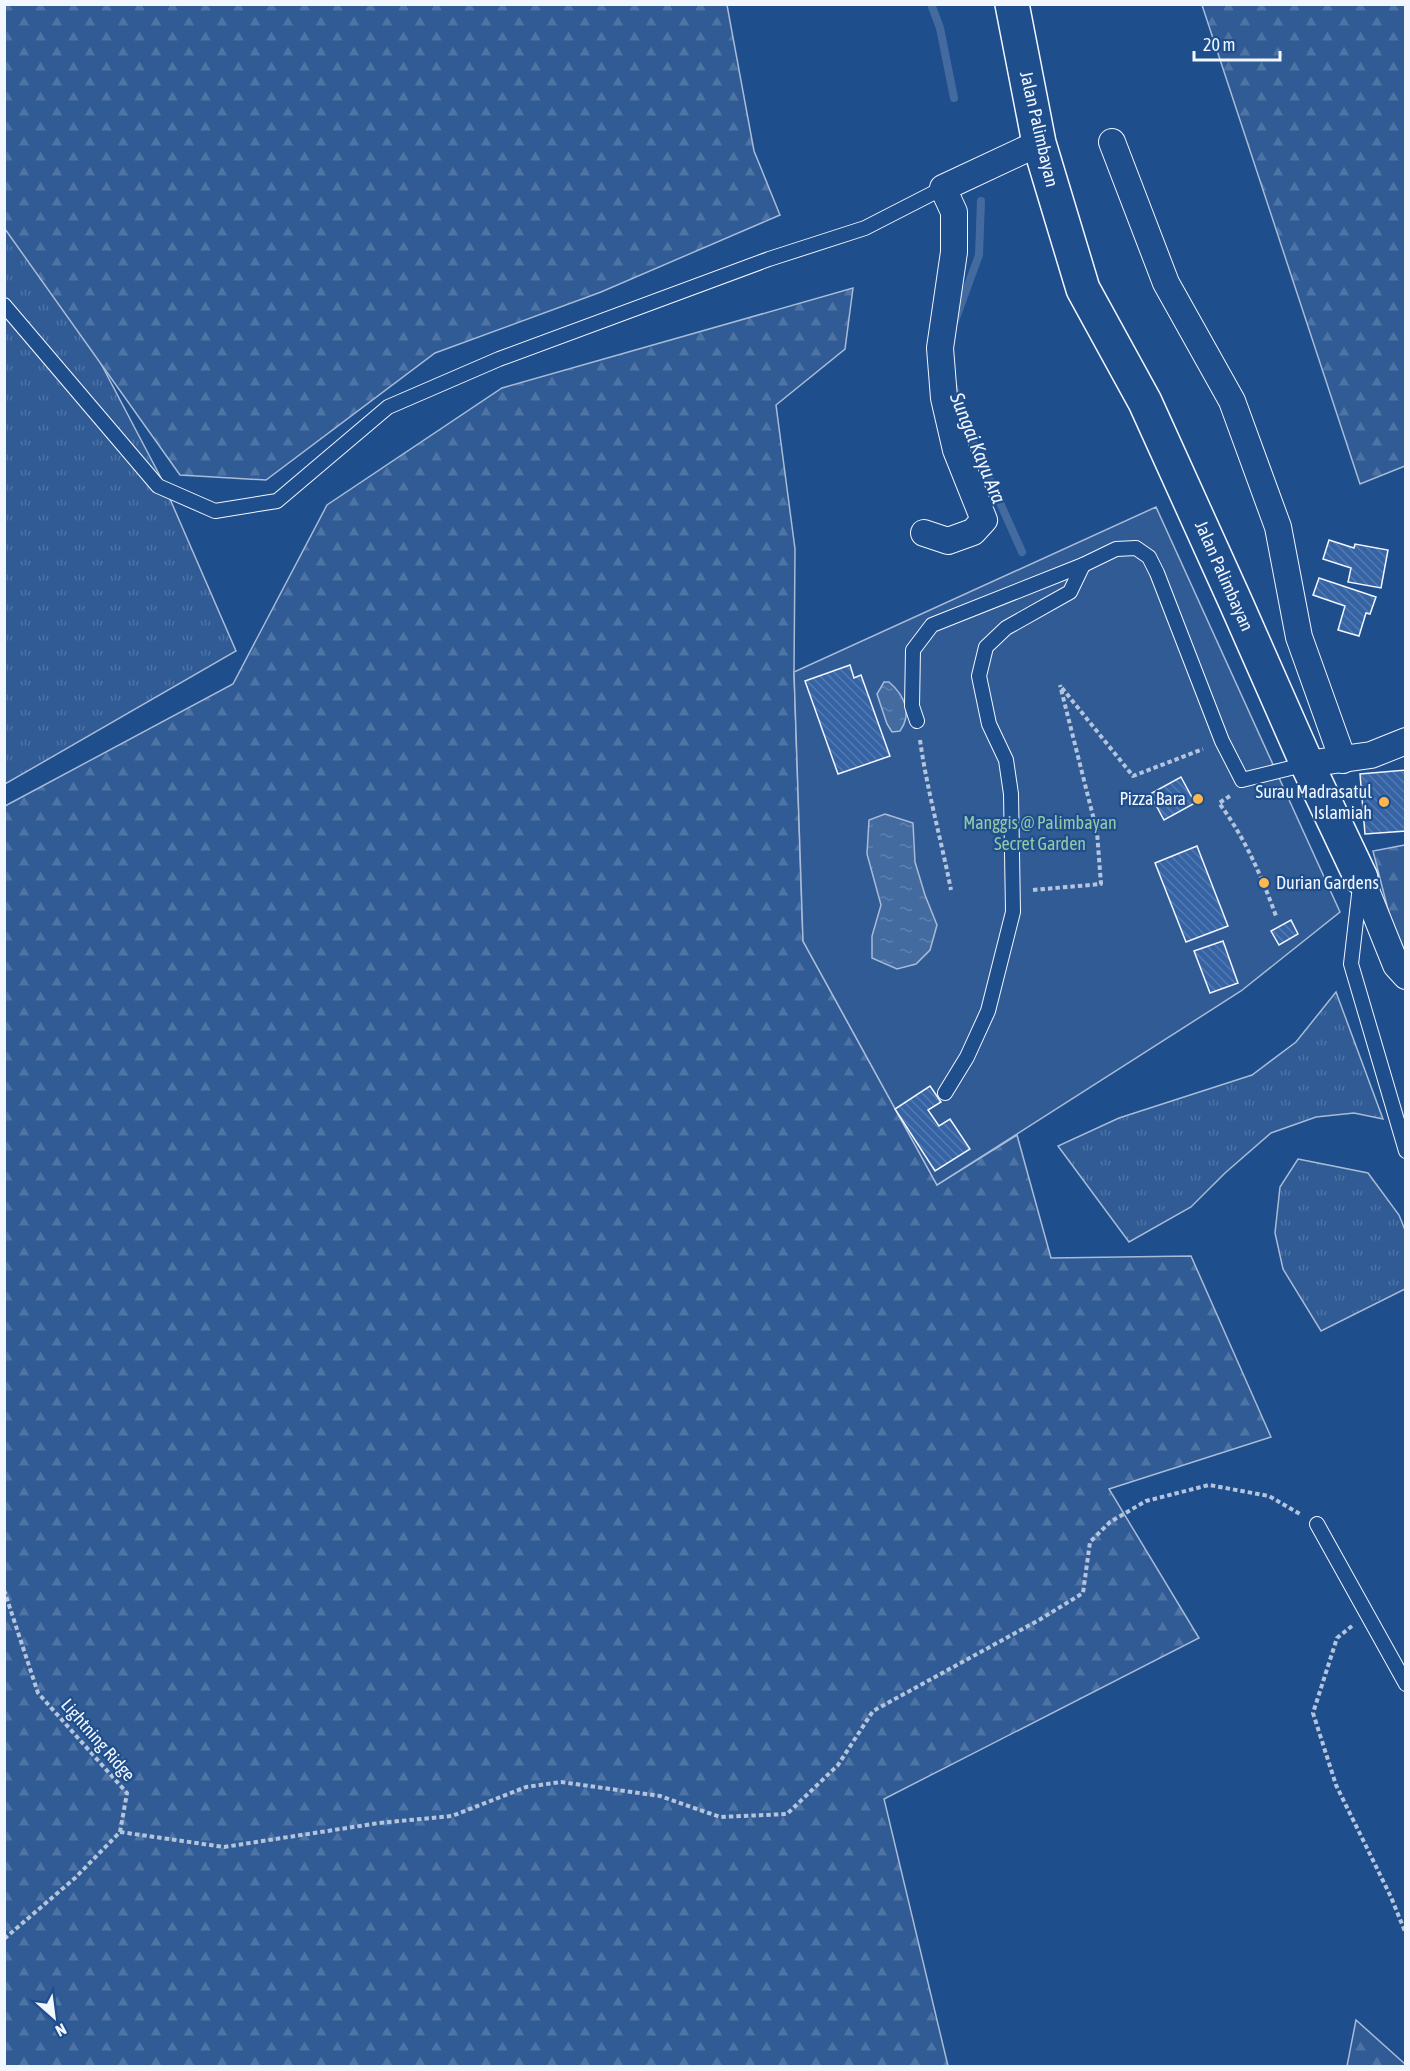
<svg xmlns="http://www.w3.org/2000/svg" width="1410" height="2071" font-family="'Asap Condensed',sans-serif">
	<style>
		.grass { fill: url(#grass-tufts); stroke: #a8bbd7; stroke-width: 1.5 }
		.forest { fill: url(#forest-firs); stroke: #a8bbd7; stroke-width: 1.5 }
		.built { fill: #305b95; stroke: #a8bbd7; stroke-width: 1.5 }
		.water { fill: url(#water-ripples); stroke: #a8bbd7; stroke-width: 1.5 }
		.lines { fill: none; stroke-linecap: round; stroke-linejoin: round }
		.stream { stroke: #446ba0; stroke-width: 8 }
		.building { fill: url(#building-back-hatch); stroke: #f2f6ff; stroke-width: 1.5 }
		.lane-casing { stroke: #f2f6ff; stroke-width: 16 }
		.street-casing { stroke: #f2f6ff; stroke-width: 28 }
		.secondary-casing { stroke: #f2f6ff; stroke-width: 36 }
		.path { stroke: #b3c4dc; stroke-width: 4; stroke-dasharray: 4.5 3; stroke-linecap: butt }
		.lane { stroke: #1f4e8c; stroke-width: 14 }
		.street { stroke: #1f4e8c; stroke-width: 26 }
		.secondary { stroke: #1f4e8c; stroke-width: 33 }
		.poi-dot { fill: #ffb74d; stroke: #1f4e8c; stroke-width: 2 }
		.labels { text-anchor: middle; stroke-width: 4.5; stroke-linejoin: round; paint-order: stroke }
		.street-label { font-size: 18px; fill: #f2f6ff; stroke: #1f4e8c }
		.poi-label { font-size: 18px; fill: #f2f6ff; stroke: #1f4e8c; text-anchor: end }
		.park-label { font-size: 18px; fill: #97c8a6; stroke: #1f4e8c }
		.water-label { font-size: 20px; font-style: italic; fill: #f2f6ff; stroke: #1f4e8c }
	</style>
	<defs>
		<pattern id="grass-tufts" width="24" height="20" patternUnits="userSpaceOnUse" patternTransform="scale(1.5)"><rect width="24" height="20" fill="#305b95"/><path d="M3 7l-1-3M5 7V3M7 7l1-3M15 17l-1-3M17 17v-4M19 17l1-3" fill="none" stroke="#4e73a5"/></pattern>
		<pattern id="forest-firs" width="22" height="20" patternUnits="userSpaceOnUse" patternTransform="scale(1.5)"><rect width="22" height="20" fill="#305b95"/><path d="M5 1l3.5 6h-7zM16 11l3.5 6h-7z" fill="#4e73a5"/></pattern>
		<pattern id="water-ripples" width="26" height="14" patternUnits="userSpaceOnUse" patternTransform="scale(1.5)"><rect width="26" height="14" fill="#446ba0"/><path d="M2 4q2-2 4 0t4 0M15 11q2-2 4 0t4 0" fill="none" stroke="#5f81ae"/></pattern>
		<pattern id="building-back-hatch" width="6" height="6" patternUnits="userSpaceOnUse" patternTransform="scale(1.5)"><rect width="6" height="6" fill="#3563a3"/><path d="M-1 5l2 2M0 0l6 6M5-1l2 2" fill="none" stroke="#537ab1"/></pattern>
	</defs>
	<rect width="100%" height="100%" fill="#1f4e8c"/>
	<g class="grass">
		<polygon points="4,179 160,476 236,651 5,784"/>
		<polygon points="1336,992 1383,1119 1354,1113 1316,1117 1271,1133 1225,1173 1191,1207 1129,1242 1058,1146 1119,1118 1252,1075 1296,1042"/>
		<polygon points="1298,1159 1368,1173 1399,1215 1405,1230 1405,1289 1321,1331 1283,1269 1275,1233 1280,1187"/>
	</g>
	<g class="forest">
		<polygon points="4,5 727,5 754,151 780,215 601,292 435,353 266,480 180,475 5,229"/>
		<polygon points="1202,5 1405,5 1405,466 1360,484"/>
		<polygon points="853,288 845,349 776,405 795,549 794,672 803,941 937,1185 1017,1135 1051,1258 1191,1256 1271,1437 1109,1489 1199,1638 884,1799 948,2066 5,2066 5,806 233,684 327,505 502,388"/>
		<polygon points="1405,845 1405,954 1396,941 1373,851"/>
		<polygon points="1356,2020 1405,2064 1405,2066 1347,2066"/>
	</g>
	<polygon class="built" points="1156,507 1340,912 1241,991 937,1185 803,941 794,672"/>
	<g class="water">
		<path d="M884 682H889C904 695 913 713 900 731L892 732 887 724 877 694Z"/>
		<polygon points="885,814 913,823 915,862 925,895 937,925 930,950 916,964 897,969 872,958 872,936 881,905 867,854 869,820"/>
	</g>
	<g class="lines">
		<g class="stream">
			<polyline points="931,4 940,28 954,98"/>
			<polyline points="955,321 979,255 981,201"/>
			<polyline points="954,387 968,431 1022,552"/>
		</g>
	</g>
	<g class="building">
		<polygon points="1329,540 1354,548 1355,544 1388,550 1381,588 1348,582 1351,568 1323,559"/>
		<polygon points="1319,578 1376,597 1370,614 1366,613 1359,636 1338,630 1345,606 1313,595"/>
		<polygon points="850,665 854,678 861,675 890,756 838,774 805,681"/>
		<polygon points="1406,770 1406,831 1365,834 1360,774"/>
		<polygon points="1181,777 1195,803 1164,820 1150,794"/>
		<polygon points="1197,846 1228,926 1186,942 1155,863"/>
		<polygon points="1291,920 1298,934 1279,945 1271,931"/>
		<polygon points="1223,941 1238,983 1210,993 1194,951"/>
		<polygon points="930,1086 941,1102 928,1110 939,1126 950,1119 970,1149 935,1171 895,1109"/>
	</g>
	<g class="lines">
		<g class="lane-casing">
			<g id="lane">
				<polyline points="4,305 158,486 215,511 277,501 388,407 499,359 769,259 865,228 943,188"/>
				<polyline points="917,721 912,706 913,650 932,625 1083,565 1116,549 1136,548 1149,557 1157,573 1222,741 1242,780 1307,764"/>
				<polyline points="1360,886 1351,964 1406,1151"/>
				<polyline points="945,1093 967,1057 988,1011 1013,912 1011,794 1006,760 989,724 979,676 986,647 1006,628 1070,592 1083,565"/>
				<polyline points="1317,1524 1406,1684"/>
			</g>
		</g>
		<g class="street-casing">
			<g id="street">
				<polyline points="1112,142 1166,283 1232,401 1278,527 1299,637 1343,760"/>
				<polyline points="924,533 948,541 973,532 984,520 956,450 944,398 940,348 954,252 954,212 943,188 1039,143"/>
				<polyline points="1307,764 1371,755 1406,741"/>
				<polyline points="1361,878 1396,965 1406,976"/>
			</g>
		</g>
		<g class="secondary-casing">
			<polyline id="secondary" points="1012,4 1039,143 1083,289 1145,402 1236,603 1307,764 1361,878"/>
		</g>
		<g class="path">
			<polyline points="1062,688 1133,776 1203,749"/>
			<path d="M920 740C927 790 941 839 951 890"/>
			<path d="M1230 796 1219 803C1245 838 1261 875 1276 916"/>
			<polyline points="1033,890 1101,884 1097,832 1060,685"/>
			<polyline points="4,1590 38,1693 127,1793 120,1832 75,1878 4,1939"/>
			<polyline points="1352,1626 1337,1638 1313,1713 1336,1785 1391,1897 1406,1934"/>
			<polyline points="120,1832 224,1847 379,1823 452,1816 526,1787 561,1782 660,1796 720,1817 787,1814 838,1765 873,1711 1039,1620 1083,1593 1090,1542 1110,1522 1146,1501 1209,1485 1269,1496 1300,1514"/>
		</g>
		<use href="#lane" class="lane"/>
		<use href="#street" class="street"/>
		<use href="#secondary" class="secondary"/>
	</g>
	<g class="poi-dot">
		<circle cx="1198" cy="799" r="6"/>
		<circle cx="1384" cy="802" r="6"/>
		<circle cx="1264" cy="883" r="6"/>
	</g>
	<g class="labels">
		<g class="street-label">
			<text transform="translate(1039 129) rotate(77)" y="6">Jalan Palimbayan</text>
			<text transform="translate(1224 576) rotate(66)" y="6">Jalan Palimbayan</text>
			<text transform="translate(98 1740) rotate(49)" y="6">Lightning Ridge</text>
		</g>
		<g class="poi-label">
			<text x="1372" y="798">Surau Madrasatul<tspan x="1372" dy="21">Islamiah</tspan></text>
			<text x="1186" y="805">Pizza Bara</text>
			<text x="1276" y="889" text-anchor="start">Durian Gardens</text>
		</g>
		<g class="park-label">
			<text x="1040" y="829">Manggis @ Palimbayan<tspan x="1040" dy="21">Secret Garden</tspan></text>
		</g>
		<g class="water-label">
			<text transform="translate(978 448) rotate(68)" y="7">Sungai Kayu Ara</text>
		</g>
	</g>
	<rect width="1410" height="2071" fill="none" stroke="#f2f6ff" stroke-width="12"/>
	<g transform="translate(54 2017) rotate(152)" stroke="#1f4e8c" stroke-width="4.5" paint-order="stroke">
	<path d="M0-4.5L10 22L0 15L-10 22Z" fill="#f2f6ff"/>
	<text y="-9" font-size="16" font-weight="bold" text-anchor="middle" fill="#f2f6ff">N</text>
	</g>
	<path d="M1194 51v9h86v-9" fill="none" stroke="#f2f6ff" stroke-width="3"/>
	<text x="1203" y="51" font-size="18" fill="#f2f6ff" stroke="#1f4e8c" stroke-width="4.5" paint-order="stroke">20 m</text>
</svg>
